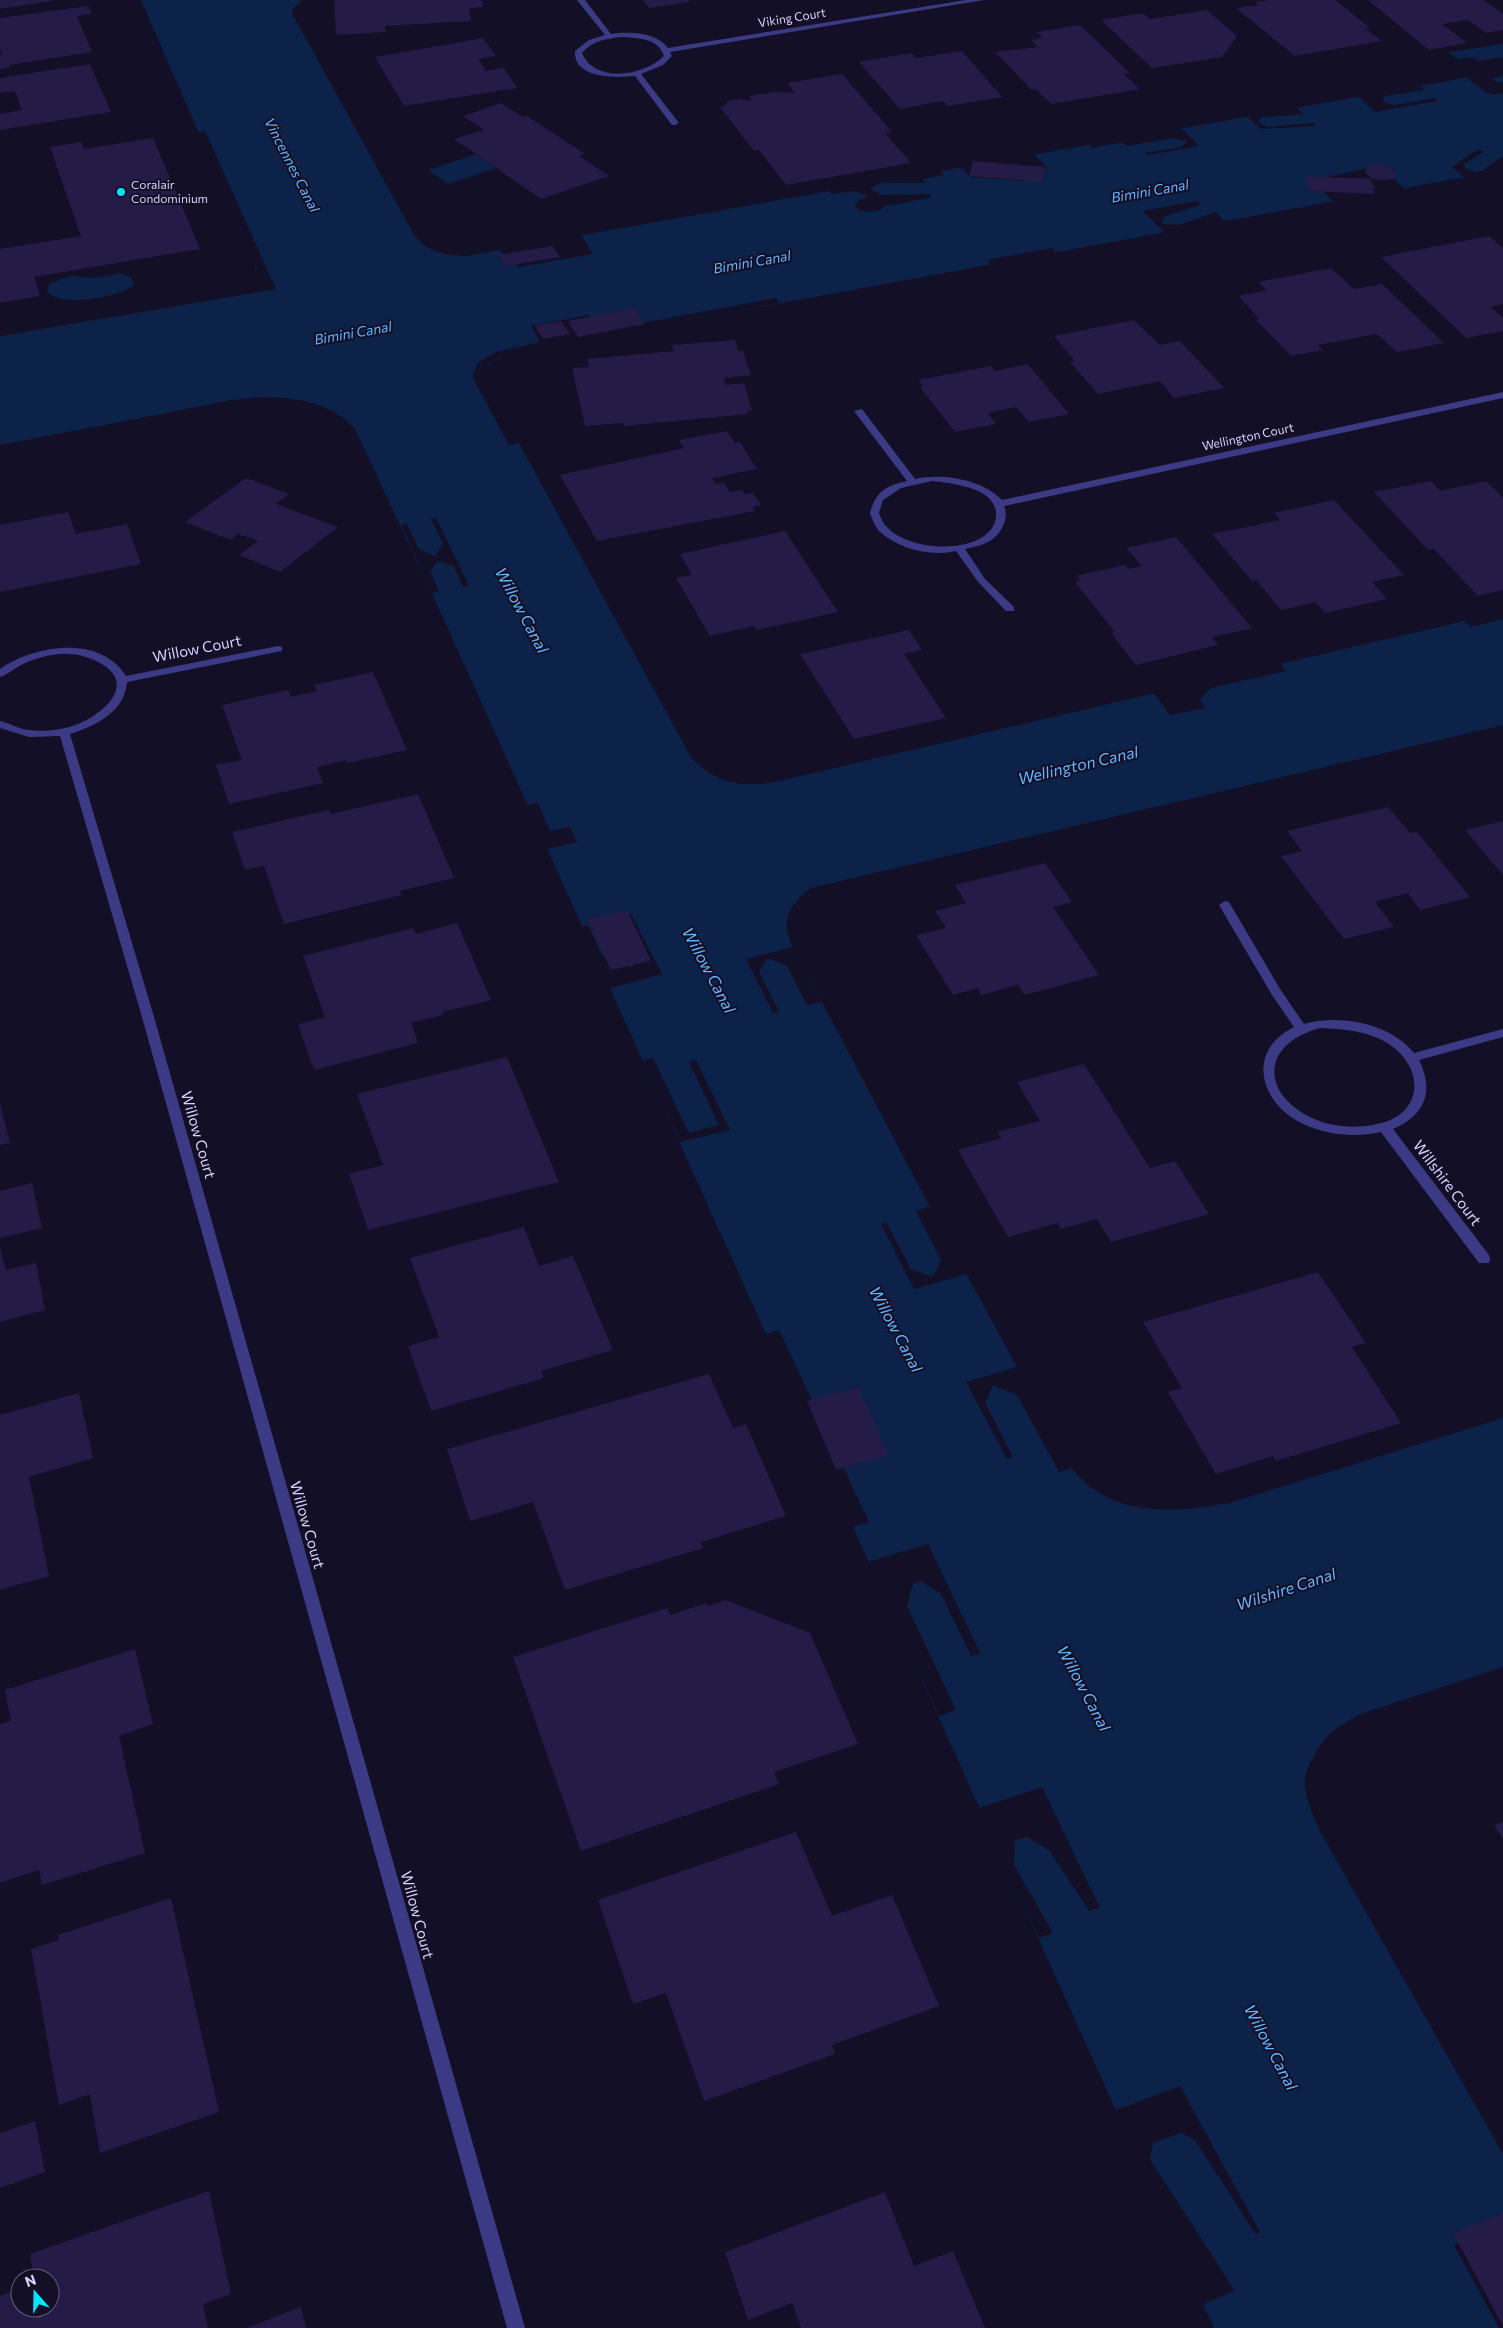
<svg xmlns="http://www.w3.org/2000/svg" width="1503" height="2328" font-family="Commissioner,sans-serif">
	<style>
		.water { fill: #0c2248 }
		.pier { fill: #130f26 }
		.building { fill: #241b47 }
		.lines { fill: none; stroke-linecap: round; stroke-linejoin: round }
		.minor { fill: #3d3a85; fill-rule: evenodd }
		.poi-dot { fill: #00e5ff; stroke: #130f26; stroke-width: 2 }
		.labels { text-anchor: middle; stroke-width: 4; stroke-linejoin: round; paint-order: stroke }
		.far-street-label { font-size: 12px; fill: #d9d4ff; stroke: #130f26 }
		.far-poi-label { font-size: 12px; fill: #d9d4ff; stroke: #130f26; text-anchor: start }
		.far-water-label { font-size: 14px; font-style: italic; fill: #62b6ff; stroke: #130f26 }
		.street-label { font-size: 15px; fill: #d9d4ff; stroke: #130f26 }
		.water-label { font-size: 16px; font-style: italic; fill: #62b6ff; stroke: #130f26 }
	</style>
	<rect width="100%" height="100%" fill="#130f26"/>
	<g class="water">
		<path d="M141 0H302L292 10 293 15 413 233C426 252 444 255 465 256L1503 71V170L516 352C501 356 492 359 484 372L486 383 692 759C716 782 737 787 770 783L1503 612V725L811 888C790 903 780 920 792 945L930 1207 1072 1468C1109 1518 1175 1513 1229 1503L1503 1418V1667L1361 1714C1340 1725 1325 1734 1314 1756 1311 1762 1306 1770 1305 1778 1303 1796 1314 1817 1321 1833L1503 2154V2328H1214L440 611 355 429C337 408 311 401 284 398 247 394 208 405 172 412 114 423 57 434 0 445V332L216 295C234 291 263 284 254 260Z"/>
		<polygon points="1503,44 1503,57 1479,61 1472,57 1458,59 1448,52"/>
		<polygon points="476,154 496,168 448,184 428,170"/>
		<path d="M120 273 131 277 134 285C120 297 58 309 47 291L50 283 71 276 94 278Z"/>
	</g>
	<g class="pier">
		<polygon points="1503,71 1503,75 1490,80 1503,83 1503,93 1495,95 1487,93 1467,78"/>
		<polygon points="1420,86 1424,90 1385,96 1383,102 1395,105 1435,98 1437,101 1375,112 1359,97"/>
		<polygon points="1296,108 1304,114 1262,117 1258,122 1268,127 1314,123 1316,126 1261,129 1247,116 1257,115 1256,112 1264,111 1266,113"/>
		<polygon points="1181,128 1199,146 1148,155 1145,153 1182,147 1187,141 1173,138 1127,146 1122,142 1092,148 1089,145"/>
		<polygon points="205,131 276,289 0,336 0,332 216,295 233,291 252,280 257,267 198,132"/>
		<polygon points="1482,150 1484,152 1464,164 1465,168 1475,172 1482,171 1503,156 1503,170 1464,177 1452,167 1475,151"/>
		<polygon points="1021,154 1023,156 1034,154 1048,169 997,164 1024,178 1023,181 970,177 961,167"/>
		<polygon points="1366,169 1394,179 1405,189 1379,197 1377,194 1334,202 1320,189 1364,191 1377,187 1363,180 1321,178"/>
		<polygon points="940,171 944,175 922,179 926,183 881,183 870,189 881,195 931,194 930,198 885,206 880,210 869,212 859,210 855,205 859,200 869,197 854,191 832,194 827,189 855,184 857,186"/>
		<polygon points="1197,201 1200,205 1165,216 1161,224 1179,225 1216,212 1227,224 1165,233 1143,211"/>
		<polygon points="581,235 593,254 519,267 503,255 500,249"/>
		<polygon points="1052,248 1058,255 993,267 987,260"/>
		<polygon points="776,298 779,303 500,356 489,364 484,372 486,383 519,443 509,445 472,376 478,363 496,352 540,342 531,326 588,315 598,331"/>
		<polygon points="436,518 469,585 463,587 454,566 438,561 430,571 439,592 432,593 401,525 407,524 419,549 435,556 443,544 431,519"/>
		<polygon points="1503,612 1503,619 1470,627 1465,621"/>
		<polygon points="1279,662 1286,671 1210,688 1200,700 1205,708 1170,715 1154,693 1247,672 1246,670"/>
		<polygon points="538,803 550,831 570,827 577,842 547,849 525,806"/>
		<polygon points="631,914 662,974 610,988 599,966 597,966 582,927 588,925 602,955 614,964 632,967 641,956 643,945 629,915"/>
		<polygon points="793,947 821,1002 807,1005 787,966 771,959 766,960 759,972 779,1012 773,1013 746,959"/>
		<polygon points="653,1058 689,1133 719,1125 689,1062 696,1060 730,1130 680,1142 643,1061"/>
		<polygon points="930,1207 934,1209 951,1238 949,1239 967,1274 914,1289 881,1224 886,1222 911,1269 930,1276 934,1275 941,1260 916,1211"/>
		<polygon points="779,1330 869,1522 850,1528 763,1335"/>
		<polygon points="1017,1367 1043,1414 1046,1414 1067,1452 1064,1453 1072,1468 1059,1472 1017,1395 993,1385 985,1403 1013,1457 1007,1459 966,1382"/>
		<polygon points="928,1544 980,1653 971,1656 941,1594 921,1581 913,1584 907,1606 956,1710 939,1716 868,1562"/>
		<polygon points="1042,1787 1100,1908 1089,1911 1049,1850 1027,1837 1015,1840 1014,1865 1053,1933 1039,1938 979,1808"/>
		<polygon points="1180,2086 1260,2232 1256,2235 1195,2140 1181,2133 1153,2143 1150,2159 1235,2291 1203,2304 1116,2110"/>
		<polygon points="1464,2240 1503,2313 1503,2328 1499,2328 1454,2245"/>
	</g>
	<g class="building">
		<polygon points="0,0 52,0 52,1 0,9"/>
		<polygon points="334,0 482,0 483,7 469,8 471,21 385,26 386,32 336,35"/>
		<polygon points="643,0 688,0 690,2 649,8"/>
		<polygon points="1268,0 1336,0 1370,28 1366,29 1382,41 1295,56 1236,8 1258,5 1255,2"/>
		<polygon points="1368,0 1484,0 1503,14 1503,30 1486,33 1468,20 1442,24 1467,43 1429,50"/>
		<polygon points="88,6 92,14 77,16 92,52 9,65 10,68 0,69 0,55 2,54 0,49 0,18"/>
		<polygon points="1207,10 1237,36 1222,57 1152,68 1101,20 1142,13 1150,19"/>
		<polygon points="1080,25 1130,73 1124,74 1140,89 1051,104 1036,89 1032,90 995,52 1038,47 1031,40 1043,38 1037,32"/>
		<polygon points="483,38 496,56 478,59 486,71 504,68 517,88 404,106 375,57"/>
		<polygon points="962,51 1002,97 948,106 943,101 900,109 859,62 911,53 916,58"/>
		<polygon points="90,64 111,112 0,130 0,114 22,110 15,91 0,93 0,78"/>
		<polygon points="842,74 892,132 885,133 911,163 786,185 759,150 754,151 720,107 724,107 728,101 740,99 752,101 749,96 775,92 795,93 787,83"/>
		<polygon points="501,103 523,117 527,116 585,154 579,156 609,176 541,199 454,139 484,130 463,116"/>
		<polygon points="153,138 200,249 34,277 40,296 0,303 0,249 81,236 50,147 81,142 84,149"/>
		<polygon points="973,161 1045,167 1043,182 969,176"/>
		<polygon points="1379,165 1389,167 1397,174 1394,179 1382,180 1372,179 1365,172 1367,167"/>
		<polygon points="1307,176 1371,179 1374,194 1308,191"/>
		<polygon points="1489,236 1503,248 1503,304 1491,307 1503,318 1503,331 1466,338 1381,257"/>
		<polygon points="553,246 560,257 505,266 498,255"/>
		<polygon points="1331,268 1354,289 1382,284 1444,343 1397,352 1377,334 1318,345 1323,350 1291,356 1256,320 1259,319 1239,296 1267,290 1258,282"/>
		<polygon points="635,308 645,324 578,337 568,321"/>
		<polygon points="1134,320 1160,345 1180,341 1224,388 1174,398 1160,381 1098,394 1070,362 1075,361 1054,336"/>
		<polygon points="561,321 570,334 543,339 535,326"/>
		<polygon points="735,340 738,351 743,351 751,375 724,378 725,385 744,383 752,410 746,411 747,414 624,426 623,423 585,426 572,368 589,367 587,359 674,351 672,345"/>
		<polygon points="1028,364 1069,414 1029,422 1016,407 988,413 996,424 955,432 920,387 923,386 918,380 991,366 995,371"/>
		<polygon points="727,431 735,443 740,442 757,469 712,478 716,484 724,483 730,492 742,490 745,494 753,493 761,505 753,507 755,511 597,541 560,475 684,448 679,440"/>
		<polygon points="246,478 289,494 276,504 338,527 280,572 239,555 258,541 238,534 231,540 185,522"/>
		<polygon points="1431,481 1440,491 1486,481 1503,498 1503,590 1478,596 1434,549 1428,550 1374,492"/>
		<polygon points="1334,500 1404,575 1372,582 1387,599 1325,613 1315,602 1281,610 1256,580 1252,581 1212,534 1280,520 1274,513"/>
		<polygon points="68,512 76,534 127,524 141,564 0,592 0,525"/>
		<polygon points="785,531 838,612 757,630 754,626 710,636 676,578 692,575 680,554"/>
		<polygon points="1176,537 1252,628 1212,637 1218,645 1136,665 1111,633 1115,632 1075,582 1080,580 1076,576 1125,565 1129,569 1142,566 1126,548"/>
		<polygon points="909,630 922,650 904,654 946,718 854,739 800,654"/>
		<polygon points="373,672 407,750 347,763 346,760 317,767 323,783 229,804 216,765 242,760 222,705 288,690 291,697 317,691 314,685"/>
		<polygon points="418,794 454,878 400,891 402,895 284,924 264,866 245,870 232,832 329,810 331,814"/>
		<polygon points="1388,807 1410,833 1417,832 1470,897 1420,910 1408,893 1375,902 1394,927 1344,939 1281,856 1302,851 1287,831"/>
		<polygon points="1503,821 1503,875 1465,830"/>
		<polygon points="1045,863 1072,902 1053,907 1099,975 1024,995 1018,985 981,995 978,988 953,995 916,935 946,928 935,911 966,903 955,885"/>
		<polygon points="627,910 651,961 611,970 587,919"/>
		<polygon points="457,923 491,1000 442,1012 443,1015 411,1023 418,1043 314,1070 298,1024 325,1017 303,956 414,928 416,934"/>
		<polygon points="507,1057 559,1182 368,1230 349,1174 383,1165 357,1094"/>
		<polygon points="1084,1064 1150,1168 1175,1161 1209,1214 1111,1242 1097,1219 1061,1229 1058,1223 1008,1237 958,1150 1001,1138 997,1132 1040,1121 1017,1082"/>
		<polygon points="0,1103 10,1143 0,1145"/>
		<polygon points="32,1183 42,1228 0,1238 0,1191"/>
		<polygon points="524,1227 539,1266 573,1256 613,1350 541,1371 544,1378 431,1411 408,1346 439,1337 410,1258"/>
		<polygon points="0,1248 6,1270 36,1263 45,1310 0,1322"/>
		<polygon points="1318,1272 1366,1343 1352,1347 1401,1423 1276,1461 1273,1456 1216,1474 1168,1392 1182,1388 1143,1322"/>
		<polygon points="709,1374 733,1428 746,1424 786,1516 701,1542 703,1548 565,1590 533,1502 470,1521 447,1449"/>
		<polygon points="858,1387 889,1455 836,1470 807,1401"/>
		<polygon points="79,1393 93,1458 29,1477 49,1576 0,1590 0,1415"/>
		<polygon points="726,1600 810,1633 858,1744 774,1772 779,1784 581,1851 513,1657 667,1608 670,1615 706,1603 707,1606"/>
		<polygon points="135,1649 153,1724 119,1736 145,1853 42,1885 39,1870 0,1883 0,1724 11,1721 5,1690"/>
		<polygon points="1503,1822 1503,1839 1494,1825"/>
		<polygon points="796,1832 832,1916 892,1895 939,2006 832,2045 835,2054 704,2101 666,1993 633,2004 598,1900"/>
		<polygon points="171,1898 219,2112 100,2153 90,2094 59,2105 31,1949 59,1940 58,1935"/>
		<polygon points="35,2121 45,2172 0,2188 0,2133"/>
		<polygon points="209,2191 231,2294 203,2304 208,2328 0,2328 0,2296 20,2289 20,2308 50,2308 50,2278 34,2278 30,2254"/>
		<polygon points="885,2192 914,2266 953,2251 985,2328 801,2328 792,2303 748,2320 725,2252"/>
		<polygon points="1503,2213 1503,2326 1453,2233"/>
		<polygon points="301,2307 306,2328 246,2328"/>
	</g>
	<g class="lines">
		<g class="minor">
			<path d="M577 0H585L611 34C630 31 656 32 668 48L966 0H984L670 52 672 56 663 65 641 74 679 123 675 125H672L635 76C616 78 573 79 575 51L589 40 605 35ZM620 37C636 38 658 37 664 56 644 76 595 84 582 53 592 41 605 39 620 37Z"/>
			<path d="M1503 392V398L1004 506C1010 519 1000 536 988 542 981 546 972 547 965 549L985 579 1014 607V611H1006L979 583 956 551C931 557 898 549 879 531 875 526 872 519 870 513 876 492 885 486 907 481L854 411 862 409 915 479C943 473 981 479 1002 500ZM932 481C952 483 999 488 996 517 995 525 991 531 984 536 960 553 907 549 887 527 883 524 881 518 879 513L883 500 901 488Z"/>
			<path d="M278 646 282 647V651L127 682C125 712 95 726 70 734L154 1017 525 2328H507L142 1017 60 736 29 737 0 728V721C10 723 18 729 29 730 45 732 63 730 78 724 103 714 138 684 100 663 85 655 69 652 52 655 40 657 27 661 16 668 11 671 6 675 0 677V669C34 645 100 634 126 676Z"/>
			<path d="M1225 901 1229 902 1280 989 1304 1024C1339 1014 1390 1023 1414 1053L1503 1029V1037L1419 1060C1435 1092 1424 1116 1393 1129L1489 1255 1490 1259 1489 1263H1479L1381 1132C1355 1138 1328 1135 1303 1124 1260 1104 1245 1051 1294 1027L1272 995 1219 905ZM1320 1028C1344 1029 1369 1031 1389 1044 1426 1069 1423 1115 1377 1124 1355 1129 1330 1127 1310 1117 1259 1091 1263 1043 1320 1028Z"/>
		</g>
	</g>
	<circle class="poi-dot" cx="121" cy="192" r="5"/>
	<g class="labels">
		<g class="far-street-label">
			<text transform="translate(792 18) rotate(-9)" y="4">Viking Court</text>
			<text transform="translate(1248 437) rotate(-12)" y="4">Wellington Court</text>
		</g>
		<g class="far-poi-label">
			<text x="131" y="189">Coralair<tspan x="131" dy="14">Condominium</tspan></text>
		</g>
		<g class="far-water-label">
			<text transform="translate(292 165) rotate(63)" y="5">Vincennes Canal</text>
			<text transform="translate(1150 191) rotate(-10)" y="5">Bimini Canal</text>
			<text transform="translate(752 262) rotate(-10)" y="5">Bimini Canal</text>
			<text transform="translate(353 333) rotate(-10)" y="5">Bimini Canal</text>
		</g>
		<g class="street-label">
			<text transform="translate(197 649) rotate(-11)" y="5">Willow Court</text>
			<text transform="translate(198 1135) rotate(74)" y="5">Willow Court</text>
			<text transform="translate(1447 1183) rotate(53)" y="5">Willshire Court</text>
			<text transform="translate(307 1525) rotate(74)" y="5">Willow Court</text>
			<text transform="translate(417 1915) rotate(75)" y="5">Willow Court</text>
		</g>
		<g class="water-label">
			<text transform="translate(522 610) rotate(62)" y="6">Willow Canal</text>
			<text transform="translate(1078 765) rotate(-13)" y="6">Wellington Canal</text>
			<text transform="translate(709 970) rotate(62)" y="6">Willow Canal</text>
			<text transform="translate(896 1329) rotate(62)" y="6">Willow Canal</text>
			<text transform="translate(1286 1589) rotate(-18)" y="6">Wilshire Canal</text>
			<text transform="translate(1084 1688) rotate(62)" y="6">Willow Canal</text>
			<text transform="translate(1271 2047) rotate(62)" y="6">Willow Canal</text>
		</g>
	</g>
	<g transform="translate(35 2293) rotate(340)"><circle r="24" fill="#130f26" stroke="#625e7d"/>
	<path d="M0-4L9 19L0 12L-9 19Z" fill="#00e5ff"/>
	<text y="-8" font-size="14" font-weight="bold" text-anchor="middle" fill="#d9d4ff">N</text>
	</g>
</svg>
